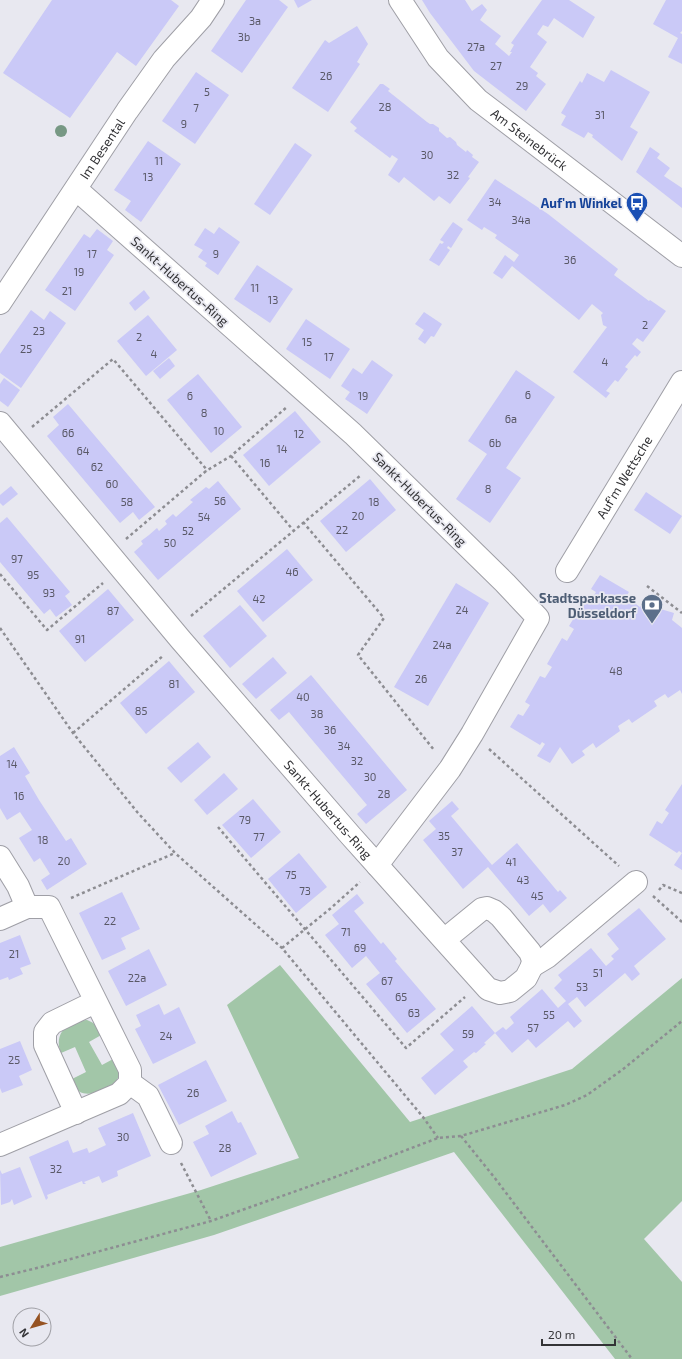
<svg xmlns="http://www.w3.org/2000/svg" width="682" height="1359" font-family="'Exo 2',sans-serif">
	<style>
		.green { fill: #a2c6a8 }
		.building { fill: #cac9f7 }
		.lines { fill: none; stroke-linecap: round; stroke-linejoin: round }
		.minor-casing { stroke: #9f9fa6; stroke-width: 24 }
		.path { stroke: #8d8d92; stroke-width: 2.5; stroke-dasharray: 3 3; stroke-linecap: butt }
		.minor { stroke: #fff; stroke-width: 22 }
		.tree { fill: #779884 }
		.labels { text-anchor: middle; stroke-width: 3.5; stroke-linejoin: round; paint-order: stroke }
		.number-label { font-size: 11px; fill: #595866 }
		.street-label { font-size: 13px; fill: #333336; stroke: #e8e8f0 }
		.transit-label { font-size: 13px; font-weight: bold; fill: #164399; stroke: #e8e8f0; text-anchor: end }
		.service-label { font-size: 13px; font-weight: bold; fill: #4e5e75; stroke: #e8e8f0; text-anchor: end }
	</style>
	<rect width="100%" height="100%" fill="#e8e8f0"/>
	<g class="green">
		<polygon points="280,965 410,1122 572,1069 682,978 682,1201 644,1239 682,1282 682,1359 615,1359 454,1152 214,1235 0,1296 0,1247 201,1190 299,1158 227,1005"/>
		<path d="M87 1020C95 1023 99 1027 103 1034L89 1042 102 1065 115 1058C117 1063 120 1069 119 1074 118 1087 91 1098 80 1092 75 1088 74 1084 72 1079L86 1072 75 1047 61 1053C53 1033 68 1021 87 1020Z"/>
	</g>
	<g class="building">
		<polygon points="52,0 171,0 179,6 136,66 117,52 70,118 3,73"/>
		<polygon points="246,0 279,0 288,7 242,73 211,51"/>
		<polygon points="294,0 312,0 298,8"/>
		<polygon points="422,0 465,0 472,11 482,4 487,10 480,20 501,36 495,44 509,56 512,52 510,52 514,45 511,43 542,0 569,0 595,17 583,38 554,18 548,27 543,25 537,34 547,42 530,67 538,73 536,76 546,84 526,111 474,71 430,13"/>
		<polygon points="666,0 682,0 682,31 680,33 682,34 682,64 668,57 678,38 653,24"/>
		<polygon points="357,26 368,44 357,62 360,64 328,112 292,88 325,40 329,43"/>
		<polygon points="611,70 650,92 630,127 638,132 622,161 592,137 593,135 588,132 584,138 561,125 566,116 561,113 580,81 582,83 587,73 604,82"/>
		<polygon points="196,72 229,95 195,144 162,121"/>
		<polygon points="380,84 383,84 390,89 388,91 427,122 430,124 433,124 439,128 439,131 447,138 450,137 456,142 457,145 466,152 467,150 473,155 472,157 479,162 468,177 470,178 450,204 439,196 434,201 404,177 399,183 388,175 398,159 392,155 390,158 354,131 357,128 350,122"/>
		<polygon points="148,141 181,164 141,222 125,210 131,201 114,190"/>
		<polygon points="295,143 312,155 270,215 254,204"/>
		<polygon points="650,147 660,154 657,158 670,168 664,176 682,188 682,208 636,172"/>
		<polygon points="495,179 548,214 618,269 614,275 649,301 650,300 666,311 643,342 637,338 632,344 641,352 637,357 635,355 625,367 628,369 618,382 615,380 606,391 610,393 606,398 573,372 607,327 603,325 601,315 603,313 592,304 579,320 512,266 502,279 493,273 505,255 514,262 519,255 495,238 497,235 484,227 482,230 467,220"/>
		<polygon points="453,222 463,229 451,248 448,246 447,248 450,250 439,266 429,260 440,243 442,244 444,242 440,240"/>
		<polygon points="219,227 240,242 218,275 205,266 207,263 198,257 203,250 194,245 205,228 214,234"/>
		<polygon points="97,229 113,241 107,250 114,255 75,311 45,290 84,234 90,238"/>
		<polygon points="257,265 293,289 270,323 234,299"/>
		<polygon points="144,290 150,298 135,311 129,303"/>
		<polygon points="31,310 44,320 50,311 66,323 21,388 0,373 0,354"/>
		<polygon points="424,312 442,324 434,337 431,336 425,344 418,339 424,330 415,324"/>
		<polygon points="148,315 177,350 146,376 117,341"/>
		<polygon points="306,319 350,349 330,379 286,349"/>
		<polygon points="169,358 175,366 160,379 153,371"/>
		<polygon points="372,360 393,375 367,414 345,399 350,392 341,386 353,368 362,374"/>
		<polygon points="516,370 555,397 506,468 521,478 490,523 456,499 487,454 468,441"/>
		<polygon points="198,374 242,427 211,453 167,400"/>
		<polygon points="4,378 20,390 8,407 0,401 0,384"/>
		<polygon points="68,404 155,507 139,520 133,512 120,523 47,436 59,425 53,417"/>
		<polygon points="295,411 321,442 269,486 243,455"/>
		<polygon points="370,479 396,510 346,552 320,521"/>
		<polygon points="218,481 241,509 158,580 134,552 143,544 141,541 149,535 157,528 159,531 167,524 165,521 173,514 176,517 193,502 190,500 206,487 209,489"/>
		<polygon points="11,486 18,494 3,506 0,503 0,495"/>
		<polygon points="646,492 682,516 670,534 634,510"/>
		<polygon points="7,517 70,592 65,596 72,605 56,617 50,609 44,614 0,562 0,523"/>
		<polygon points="287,549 313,580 263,622 237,591"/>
		<polygon points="600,575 629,592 626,597 640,607 645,600 654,607 674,613 672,620 682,628 682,694 680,690 668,698 665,694 654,701 657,706 632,723 629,719 618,726 620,731 596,748 593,743 582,751 585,755 572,764 560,747 550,763 537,756 545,744 542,742 540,745 510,727 518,714 523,716 530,705 525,702 540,676 545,678 552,667 547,664 562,638 567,641 574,629 569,626 585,600 589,603 596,592 591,589"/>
		<polygon points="456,583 489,603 428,706 394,687"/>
		<polygon points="108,589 134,620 85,662 59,631"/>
		<polygon points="240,605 267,636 230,668 203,636"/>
		<polygon points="273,657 287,673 256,699 242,684"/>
		<polygon points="169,661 195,692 146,734 120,703"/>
		<polygon points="311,675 407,790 366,824 357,814 367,805 308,735 289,712 279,720 270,710"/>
		<polygon points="198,742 211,757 181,783 167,768"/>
		<polygon points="14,747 30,773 25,776 39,800 66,841 71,838 87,864 47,890 41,880 50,874 40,858 34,862 19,838 32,830 20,812 7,820 0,808 0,756"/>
		<polygon points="224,773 238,789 207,815 194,800"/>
		<polygon points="682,784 682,870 674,865 682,853 679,851 677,853 649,835 657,821 662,824 669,813 665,810"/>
		<polygon points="253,799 281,832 251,858 222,825"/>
		<polygon points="452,801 459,809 451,816 492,865 517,843 558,892 560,890 567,898 550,913 543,904 529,916 488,867 463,889 423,840 436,829 429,821"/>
		<polygon points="299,853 327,887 296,913 268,879"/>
		<polygon points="122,892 140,929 121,938 126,949 102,960 79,913"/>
		<polygon points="357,894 364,903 354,911 381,944 383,942 397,959 395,961 436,1009 407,1033 366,984 380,973 366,956 352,968 325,935 339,924 332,915"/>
		<polygon points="639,908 666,939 634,966 640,974 632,981 625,973 585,1007 577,997 568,1004 582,1021 574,1028 568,1021 536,1048 528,1039 512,1053 495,1033 503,1027 506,1030 514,1023 510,1017 542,989 558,1008 566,1001 554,988 562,980 558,975 591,948 606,966 614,959 611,956 619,949 607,934"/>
		<polygon points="20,935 31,964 20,968 23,974 9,980 8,977 0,980 0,943"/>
		<polygon points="149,949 167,985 126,1006 108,971"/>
		<polygon points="159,1004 164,1015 179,1007 196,1043 153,1064 135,1029 141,1026 136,1015"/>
		<polygon points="472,1006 495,1033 484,1043 486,1044 476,1053 474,1052 463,1061 468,1067 435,1095 421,1078 454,1050 440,1034"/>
		<polygon points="20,1041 32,1070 19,1076 23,1085 2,1093 0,1088 0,1049"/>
		<polygon points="206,1060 227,1101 179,1125 158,1085"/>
		<polygon points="232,1111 238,1123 241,1122 257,1154 211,1177 193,1142 209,1134 205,1126"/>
		<polygon points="133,1113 151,1156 117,1171 118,1176 102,1183 99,1176 84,1182 86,1184 83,1184 82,1181 47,1195 48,1198 46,1200 29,1157 68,1140 73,1153 87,1148 89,1153 106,1145 98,1128"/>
		<polygon points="20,1167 32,1197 14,1205 12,1199 10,1202 1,1205 0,1170 2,1174"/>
	</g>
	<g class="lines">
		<g class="minor-casing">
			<g id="minor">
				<path id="s1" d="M400 0 438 58 478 100 682 256"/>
				<path id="s2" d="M0 303 127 111 164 59 201 18 213 0"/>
				<path id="s3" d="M0 423 181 640 351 836 377 865 450 769 472 734 538 618 505 583 353 434 76 189"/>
				<path id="s4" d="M567 571 682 382"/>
				<polyline points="0,857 18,886 27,907"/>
				<polyline points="377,865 444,940 482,909 487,908 494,911 501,917 530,952 533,960 532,966 526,978 510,991 500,993 488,989 444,940"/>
				<polyline points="0,919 27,907 49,907 130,1070 130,1083 119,1094 0,1145"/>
				<polyline points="532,966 547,957 636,882"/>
				<polyline points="130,1083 148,1096 171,1143"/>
				<polyline points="76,1113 45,1045 45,1032 52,1023 95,1002"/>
			</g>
		</g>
		<g class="path">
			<polyline points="32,427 113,359 207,470 206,471"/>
			<polyline points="231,456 293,530"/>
			<polyline points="303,522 384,618 358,655 434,750"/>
			<polyline points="126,539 206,471 231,456 288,406"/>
			<polyline points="0,574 47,630 103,583"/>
			<polyline points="647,586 682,613"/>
			<polyline points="191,616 361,475"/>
			<polyline points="0,628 73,733 138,813 175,853 282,948 423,1117 438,1138"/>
			<polyline points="73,733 164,655"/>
			<polyline points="489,749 619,866"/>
			<polyline points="218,827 406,1048 465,997"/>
			<polyline points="659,890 663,885 682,893"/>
			<polyline points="653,896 682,922"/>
			<polyline points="71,898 175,853"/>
			<polyline points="282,948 331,908 360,882"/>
			<polyline points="461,1136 494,1177 632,1359"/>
			<polyline points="181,1163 211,1221"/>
			<polyline points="0,1277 41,1267 211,1221 330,1179 438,1138 461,1136 565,1105 587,1095 622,1070 682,1021"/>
		</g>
		<use href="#minor" class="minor"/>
	</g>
	<circle class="tree" cx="61" cy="131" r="6"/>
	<defs>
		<g id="bus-pin" transform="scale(1.15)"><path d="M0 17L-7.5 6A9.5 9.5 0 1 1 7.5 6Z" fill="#1a4fb4" stroke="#e8e8f0"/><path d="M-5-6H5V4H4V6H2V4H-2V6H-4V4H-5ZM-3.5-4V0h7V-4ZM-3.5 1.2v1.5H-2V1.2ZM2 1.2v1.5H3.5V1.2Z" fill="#fff"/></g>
		<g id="bank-pin" transform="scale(1.15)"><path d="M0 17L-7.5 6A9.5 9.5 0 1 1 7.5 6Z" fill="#5c6f8a" stroke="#e8e8f0"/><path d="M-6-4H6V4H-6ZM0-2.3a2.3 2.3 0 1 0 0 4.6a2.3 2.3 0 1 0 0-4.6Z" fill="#fff"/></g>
	</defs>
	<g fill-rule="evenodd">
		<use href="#bus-pin" x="637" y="203"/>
		<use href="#bank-pin" x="652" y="605"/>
	</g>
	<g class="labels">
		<g class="number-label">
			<text x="255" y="25">3a</text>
			<text x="244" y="41">3b</text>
			<text x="476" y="51">27a</text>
			<text x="496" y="70">27</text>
			<text x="326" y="80">26</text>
			<text x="522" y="90">29</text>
			<text x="207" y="96">5</text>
			<text x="385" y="111">28</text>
			<text x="196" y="112">7</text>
			<text x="600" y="119">31</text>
			<text x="184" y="128">9</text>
			<text x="427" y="159">30</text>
			<text x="159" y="165">11</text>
			<text x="453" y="179">32</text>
			<text x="148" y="181">13</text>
			<text x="495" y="206">34</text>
			<text x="521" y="224">34a</text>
			<text x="92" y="258">17</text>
			<text x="216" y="258">9</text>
			<text x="570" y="264">36</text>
			<text x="79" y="276">19</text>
			<text x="255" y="292">11</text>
			<text x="67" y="295">21</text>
			<text x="273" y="304">13</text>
			<text x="645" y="329">2</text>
			<text x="39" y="335">23</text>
			<text x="139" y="341">2</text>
			<text x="307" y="346">15</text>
			<text x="26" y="353">25</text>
			<text x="154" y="358">4</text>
			<text x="329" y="361">17</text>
			<text x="605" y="366">4</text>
			<text x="528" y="399">6</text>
			<text x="190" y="400">6</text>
			<text x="363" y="400">19</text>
			<text x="204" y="417">8</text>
			<text x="511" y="423">6a</text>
			<text x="219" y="435">10</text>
			<text x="68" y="437">66</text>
			<text x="299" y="438">12</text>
			<text x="495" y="447">6b</text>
			<text x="282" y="453">14</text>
			<text x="83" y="455">64</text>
			<text x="265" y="467">16</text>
			<text x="97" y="471">62</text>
			<text x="112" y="488">60</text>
			<text x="488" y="493">8</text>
			<text x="220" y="505">56</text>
			<text x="127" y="506">58</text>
			<text x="374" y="506">18</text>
			<text x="358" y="520">20</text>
			<text x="204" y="521">54</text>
			<text x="342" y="534">22</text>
			<text x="188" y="535">52</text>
			<text x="170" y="547">50</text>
			<text x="17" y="563">97</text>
			<text x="292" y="576">46</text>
			<text x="33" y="579">95</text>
			<text x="49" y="597">93</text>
			<text x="259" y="603">42</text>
			<text x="462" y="614">24</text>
			<text x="113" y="615">87</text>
			<text x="80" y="643">91</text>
			<text x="442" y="649">24a</text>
			<text x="616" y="675">48</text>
			<text x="421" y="683">26</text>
			<text x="174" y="688">81</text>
			<text x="303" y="701">40</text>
			<text x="141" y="715">85</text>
			<text x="317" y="718">38</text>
			<text x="330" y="734">36</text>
			<text x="344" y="750">34</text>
			<text x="357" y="765">32</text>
			<text x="12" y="768">14</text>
			<text x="370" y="781">30</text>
			<text x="384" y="798">28</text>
			<text x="19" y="800">16</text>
			<text x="245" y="824">79</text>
			<text x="444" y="840">35</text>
			<text x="259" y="841">77</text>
			<text x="43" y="844">18</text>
			<text x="457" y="856">37</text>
			<text x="64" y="865">20</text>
			<text x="511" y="866">41</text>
			<text x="291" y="879">75</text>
			<text x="523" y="884">43</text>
			<text x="305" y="895">73</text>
			<text x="537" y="900">45</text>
			<text x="110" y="925">22</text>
			<text x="346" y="936">71</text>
			<text x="360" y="952">69</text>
			<text x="14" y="958">21</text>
			<text x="598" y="977">51</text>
			<text x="137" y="982">22a</text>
			<text x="387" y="985">67</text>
			<text x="582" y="991">53</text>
			<text x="401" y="1001">65</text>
			<text x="414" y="1017">63</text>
			<text x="549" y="1019">55</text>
			<text x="533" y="1032">57</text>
			<text x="468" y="1038">59</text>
			<text x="166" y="1040">24</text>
			<text x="14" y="1064">25</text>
			<text x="193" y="1097">26</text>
			<text x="123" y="1141">30</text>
			<text x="225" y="1152">28</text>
			<text x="56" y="1173">32</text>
		</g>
		<g class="street-label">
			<text dy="5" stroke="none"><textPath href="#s1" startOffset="192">Am Steinebrück</textPath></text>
			<text dy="5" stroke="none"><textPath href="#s2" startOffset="185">Im Besental</textPath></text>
			<text transform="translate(180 281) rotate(42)" y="5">Sankt-Hubertus-Ring</text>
			<text dy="5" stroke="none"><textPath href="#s4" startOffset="110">Auf'm Wettsche</textPath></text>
			<text transform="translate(420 499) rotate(45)" y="5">Sankt-Hubertus-Ring</text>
			<text dy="5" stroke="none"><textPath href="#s3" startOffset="507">Sankt-Hubertus-Ring</textPath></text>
		</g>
		<g class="transit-label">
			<text x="622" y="208">Auf'm Winkel</text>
		</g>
		<g class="service-label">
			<text x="636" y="603">Stadtsparkasse<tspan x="636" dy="15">Düsseldorf</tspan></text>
		</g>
	</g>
	<g transform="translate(32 1327) rotate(233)"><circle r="19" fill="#e8e8f0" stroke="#a0a0a6"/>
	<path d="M0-3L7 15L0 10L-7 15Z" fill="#965322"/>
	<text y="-6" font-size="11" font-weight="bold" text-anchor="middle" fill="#333336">N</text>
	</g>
	<path d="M542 1339v6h73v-6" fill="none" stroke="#333336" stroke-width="2"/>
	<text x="548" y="1339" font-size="12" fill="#333336" stroke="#e8e8f0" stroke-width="3" paint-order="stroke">20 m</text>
</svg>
